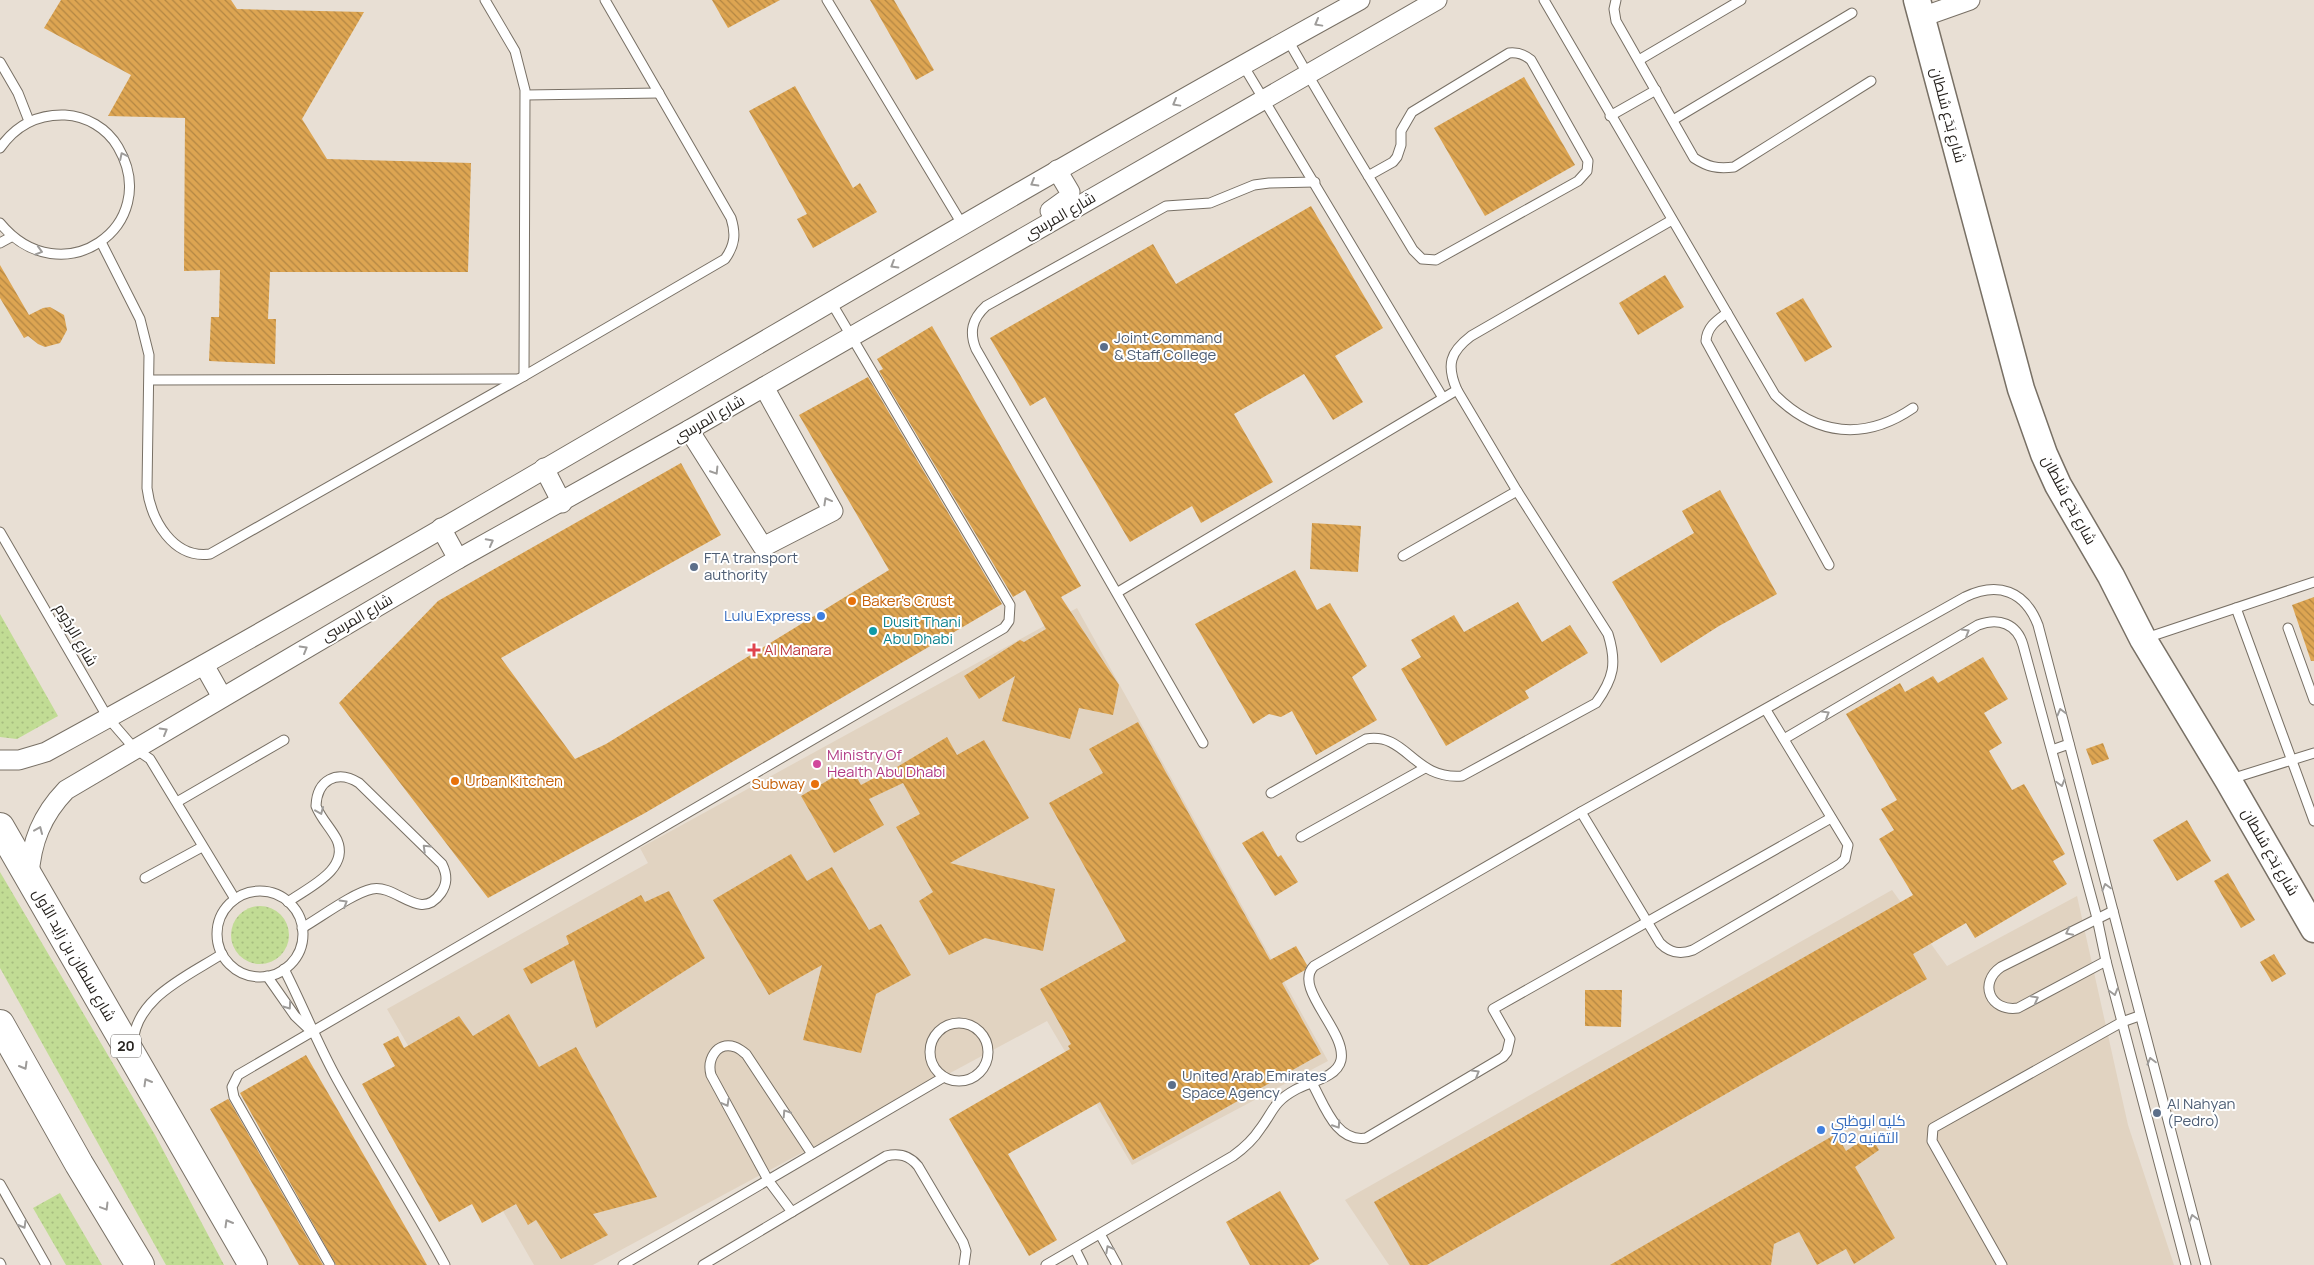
<svg xmlns="http://www.w3.org/2000/svg" width="2314" height="1265" font-family="Manrope,Cairo,sans-serif">
	<style>
		.built { fill: #e1d3c1 }
		.grass { fill: url(#grass-dots) }
		.building { fill: url(#building-back-hatch) }
		.lines { fill: none; stroke-linecap: round; stroke-linejoin: round }
		.lane-casing { stroke: #787065; stroke-width: 11 }
		.street-casing { stroke: #787065; stroke-width: 21 }
		.secondary-casing { stroke: #787065; stroke-width: 29 }
		.primary-casing { stroke: #787065; stroke-width: 30 }
		.lane { stroke: #fff; stroke-width: 9 }
		.street { stroke: #fff; stroke-width: 19 }
		.secondary { stroke: #fff; stroke-width: 26 }
		.primary { stroke: #fff; stroke-width: 28 }
		.oneway { stroke: #9e9c9a }
		.service-dot { fill: #5c6f8a; stroke: #fff; stroke-width: 2 }
		.food-dot { fill: #e8710a; stroke: #fff; stroke-width: 2 }
		.shop-dot { fill: #3f7fe0; stroke: #fff; stroke-width: 2 }
		.culture-dot { fill: #0f9aa8; stroke: #fff; stroke-width: 2 }
		.health-dot { fill: #e0444e; stroke: #fff; stroke-width: 2 }
		.hotel-dot { fill: #d1479c; stroke: #fff; stroke-width: 2 }
		.labels { text-anchor: middle; stroke-width: 4; stroke-linejoin: round; paint-order: stroke }
		.shield { fill: #fff; stroke: #686562; stroke-width: 1 }
		.shield-label { font-size: 14px; font-weight: bold; fill: #27231f }
		.street-label { font-size: 15px; fill: #27231f; stroke: #fff }
		.service-label { font-size: 15px; fill: #4e5e75; stroke: #fff; text-anchor: start }
		.food-label { font-size: 15px; fill: #c56008; stroke: #fff; text-anchor: start }
		.shop-label { font-size: 15px; fill: #366cbe; stroke: #fff; text-anchor: end }
		.culture-label { font-size: 15px; fill: #0d838f; stroke: #fff; text-anchor: start }
		.health-label { font-size: 15px; fill: #be3a42; stroke: #fff; text-anchor: start }
		.hotel-label { font-size: 15px; fill: #b23c85; stroke: #fff; text-anchor: start }
	</style>
	<defs>
		<pattern id="grass-dots" width="8" height="8" patternUnits="userSpaceOnUse" patternTransform="scale(1.25)"><rect width="8" height="8" fill="#c1dc94"/><path d="M2 2h.1M6 6h.1" fill="none" stroke="#a6bc7f" stroke-width="1.8" stroke-linecap="round"/></pattern>
		<pattern id="building-back-hatch" width="6" height="6" patternUnits="userSpaceOnUse" patternTransform="scale(1.25)"><rect width="6" height="6" fill="#dda552"/><path d="M-1 5l2 2M0 0l6 6M5-1l2 2" fill="none" stroke="#b38643"/></pattern>
	</defs>
	<rect width="100%" height="100%" fill="#e8dfd4"/>
	<g class="built">
		<polygon points="1077,608 1328,1061 1132,1165 1047,1021 593,1265 534,1265 387,1009 648,863 640,848"/>
		<polygon points="1892,890 1947,966 2077,896 2128,1125 2174,1265 1389,1265 1345,1200"/>
	</g>
	<g class="grass">
		<polygon points="0,614 58,716 17,739 0,737"/>
		<polygon points="0,872 155,1135 224,1265 166,1265 0,968"/>
		<circle cx="260" cy="935" r="29"/>
		<polygon points="60,1193 102,1265 66,1265 33,1208"/>
	</g>
	<g class="building">
		<polygon points="61,0 231,0 237,9 364,12 302,119 327,159 471,163 468,272 270,272 268,319 276,319 275,364 209,361 211,317 219,317 220,270 184,271 185,118 108,116 131,75 44,28"/>
		<polygon points="712,0 780,0 728,28"/>
		<polygon points="870,0 894,0 934,70 916,80"/>
		<polygon points="1524,77 1575,165 1485,216 1434,128"/>
		<polygon points="795,86 853,188 860,183 877,212 813,248 797,219 807,214 749,111"/>
		<polygon points="1311,206 1383,328 1335,356 1363,402 1333,420 1304,374 1234,414 1273,482 1201,523 1192,506 1130,542 1045,397 1030,406 990,338 1153,244 1176,284"/>
		<polygon points="0,265 29,315 43,308 50,307 64,315 67,330 60,343 45,347 38,344 28,336 24,338 0,298"/>
		<polygon points="1665,275 1684,307 1638,335 1619,303"/>
		<polygon points="1803,298 1832,347 1805,362 1776,313"/>
		<polygon points="932,326 1081,586 1061,597 1119,685 1113,715 1079,708 1070,739 1002,721 1015,676 979,699 964,676 1020,640 1024,642 1046,629 1025,590 1013,597 879,371 883,369 877,359"/>
		<polygon points="868,377 1002,604 645,813 488,898 339,703 438,601 681,463 721,535 501,658 575,759 606,744 889,570 799,415"/>
		<polygon points="1720,490 1777,594 1719,626 1661,663 1612,582 1694,533 1682,511"/>
		<polygon points="1312,523 1361,526 1358,572 1310,569"/>
		<polygon points="1295,570 1317,610 1330,603 1367,666 1352,677 1377,720 1316,755 1292,711 1281,717 1269,714 1253,724 1195,624"/>
		<polygon points="2314,597 2314,661 2311,661 2292,605"/>
		<polygon points="1518,602 1542,642 1570,625 1588,653 1525,691 1529,698 1446,746 1401,669 1421,657 1411,640 1454,615 1464,632"/>
		<polygon points="1983,657 2008,699 1984,713 2002,743 1989,751 2012,790 2024,784 2065,854 2053,861 2067,884 1975,938 1966,923 1913,954 1927,979 1427,1265 1410,1265 1374,1202 1913,895 1879,839 1894,830 1881,809 1897,800 1846,714 1900,683 1905,692 1933,676 1938,683"/>
		<polygon points="1138,722 1270,960 1296,946 1307,965 1305,970 1282,983 1321,1054 1133,1160 1100,1102 1008,1154 1057,1240 1029,1256 949,1119 1070,1049 1068,1046 1071,1044 1040,989 1126,941 1049,803 1103,773 1089,749"/>
		<polygon points="947,737 957,755 984,740 1029,818 950,863 1055,889 1043,951 985,938 949,955 919,901 933,892 896,827 920,814 903,783 869,799 884,825 834,853 801,796 851,767 861,785 876,777 877,779"/>
		<polygon points="2103,743 2109,759 2092,765 2086,749"/>
		<polygon points="2187,820 2211,861 2177,881 2153,840"/>
		<polygon points="1263,831 1278,857 1281,855 1298,882 1275,896 1242,843"/>
		<polygon points="791,854 807,881 832,867 869,930 881,924 911,975 876,994 861,1053 803,1040 822,965 769,995 713,900"/>
		<polygon points="2228,873 2255,920 2241,928 2214,881"/>
		<polygon points="669,891 705,958 596,1028 574,960 531,984 523,969 569,944 566,936 641,895 645,902"/>
		<polygon points="2274,954 2286,974 2272,982 2260,962"/>
		<polygon points="1585,990 1622,990 1621,1027 1585,1026"/>
		<polygon points="509,1014 539,1067 576,1047 657,1197 593,1214 608,1235 561,1259 536,1220 528,1225 516,1204 482,1223 472,1204 439,1222 362,1084 395,1066 383,1044 398,1036 404,1048 459,1016 473,1036"/>
		<polygon points="306,1055 417,1247 427,1265 336,1265 240,1093"/>
		<polygon points="228,1099 229,1100 323,1265 299,1265 210,1109"/>
		<polygon points="1836,1134 1846,1151 1870,1135 1879,1150 1855,1167 1895,1238 1854,1264 1846,1249 1817,1265 1799,1232 1774,1244 1771,1265 1610,1265"/>
		<polygon points="1280,1191 1319,1259 1309,1265 1250,1265 1226,1222"/>
	</g>
	<g class="lines">
		<g class="lane-casing">
			<g id="lane">
				<polyline points="485,0 515,51 525,90 524,376"/>
				<polyline points="827,0 962,224"/>
				<path d="M1544 0 1775 395C1816 436 1865 441 1913 408"/>
				<path d="M1616 0 1614 9 1616 21 1694 158C1708 167 1717 169 1734 167L1871 81"/>
				<path d="M1288 40C1328 111 1371 180 1413 250L1422 259 1436 260 1578 181 1587 171 1588 161 1531 60C1524 54 1518 52 1509 53L1412 112 1401 131V145L1397 157 1393 162 1368 176"/>
				<polyline points="1639,60 1741,0"/>
				<polyline points="0,62 18,93 29,121"/>
				<polyline points="1243,65 1443,398"/>
				<polyline points="526,95 659,93"/>
				<polyline points="1610,116 1656,90"/>
				<polyline points="1673,120 1852,13"/>
				<path d="M0 148C16 125 37 114 65 115 86 116 107 128 118 147 164 226 61 297 0 223"/>
				<path d="M101 242 140 319 149 355 147 488C151 520 173 559 210 554L524 376 725 259C735 245 736 234 731 218L605 0"/>
				<polyline points="0,243 11,237"/>
				<path d="M1727 313C1716 321 1707 327 1706 341L1829 565"/>
				<polyline points="150,380 517,379"/>
				<polyline points="0,532 108,718 134,748 150,759 235,899"/>
				<polyline points="1403,556 1517,491"/>
				<polyline points="1118,592 1457,390"/>
				<polyline points="2236,608 2314,821"/>
				<polyline points="2288,628 2314,700"/>
				<polyline points="2146,638 2314,582"/>
				<path d="M1784 739 1978 625C1999 617 2017 624 2023 645L2097 918 2106 961 2186 1265"/>
				<path d="M1203 743 976 349C969 332 972 319 986 306L1166 206 1210 203 1254 185 1269 183 1315 182"/>
				<polyline points="2052,750 2069,744"/>
				<polyline points="2231,779 2314,753"/>
				<path d="M1271 793 1366 739C1407 732 1413 780 1462 776L1596 703C1614 678 1617 663 1608 634L1517 491 1457 390C1446 365 1450 352 1471 336L1672 220"/>
				<polyline points="177,802 284,740"/>
				<path d="M1581 812 1660 943C1670 953 1680 955 1693 950L1840 864 1845 859 1848 845 1766 710"/>
				<polyline points="1301,837 1425,768"/>
				<polyline points="145,878 202,847"/>
				<circle cx="260" cy="934" r="43"/>
				<path d="M288 902C307 888 350 870 337 840 331 828 321 819 316 806 317 780 337 769 359 783L442 864C447 874 448 883 441 893 420 923 397 884 372 889 353 893 321 917 302 928"/>
				<path d="M2106 961 2018 1008C1990 1012 1978 983 2001 967L2113 911"/>
				<path d="M284 969C303 1006 317 1043 337 1079 372 1142 411 1202 445 1265"/>
				<polyline points="267,976 295,1016 313,1033"/>
				<circle cx="959" cy="1052" r="29"/>
				<path d="M133 1045C134 998 188 976 222 954"/>
				<path d="M1312 1083C1324 1104 1336 1143 1366 1138L1503 1057 1507 1052 1510 1039 1493 1009 1831 818"/>
				<polyline points="0,1184 46,1265"/>
				<path d="M792 1212 768 1180 711 1075C707 1060 716 1041 735 1047 739 1048 743 1052 746 1054L812 1154"/>
				<polyline points="1100,1234 1117,1265"/>
				<polyline points="1075,1249 1083,1265"/>
				<polyline points="0,1263 1,1265"/>
				<polyline points="330,1265 234,1097 232,1087 238,1075 1004,628 1009,621 1010,605 831,302"/>
				<polyline points="623,1265 944,1077"/>
				<path d="M703 1265 886 1156C899 1153 909 1155 918 1166L963 1242 966 1251 964 1265"/>
				<path d="M1046 1265 1233 1156C1244 1148 1253 1140 1260 1129 1273 1112 1273 1102 1295 1090 1309 1082 1337 1078 1341 1060 1347 1031 1292 988 1314 966L1581 812 1965 597C1998 581 2025 591 2038 625L2206 1265"/>
				<polyline points="2002,1265 1932,1141 1933,1128 2122,1022 2139,1016"/>
			</g>
		</g>
		<g class="street-casing">
			<g id="street">
				<polyline points="1922,17 1970,0"/>
				<polyline points="1050,211 1068,198 1070,192 1057,170"/>
				<polyline points="689,430 763,547 833,511 764,387"/>
				<polyline points="544,468 562,503"/>
				<polyline points="441,528 458,559"/>
				<polyline points="204,665 222,697"/>
				<path d="M0 760H19L46 752C489 510 918 243 1360 0"/>
				<path d="M29 877C31 842 42 815 66 790L458 559 689 430 1437 0"/>
			</g>
		</g>
		<g class="secondary-casing">
			<polyline id="secondary" points="1917,0 2021,389 2044,454 2058,485 2111,576 2143,639 2228,780 2314,929"/>
		</g>
		<g class="primary-casing">
			<g id="primary">
				<polyline points="0,827 253,1265"/>
				<polyline points="0,1024 79,1164 140,1265"/>
			</g>
		</g>
		<use href="#lane" class="lane"/>
		<use href="#street" class="street"/>
		<use href="#secondary" class="secondary"/>
		<use href="#primary" class="primary"/>
	</g>
	<defs><path id="oneway-chevron" d="M-2-3.5L2.5 0L-2 3.5" fill="none" stroke-width="1.6" stroke-linecap="round" stroke-linejoin="round" transform="scale(1.25)"/></defs>
	<g class="oneway">
		<use href="#oneway-chevron" transform="translate(1318 23) rotate(151)"/>
		<use href="#oneway-chevron" transform="translate(1176 103) rotate(151)"/>
		<use href="#oneway-chevron" transform="translate(123 156) rotate(-116)"/>
		<use href="#oneway-chevron" transform="translate(1034 183) rotate(150)"/>
		<use href="#oneway-chevron" transform="translate(39 251) rotate(16)"/>
		<use href="#oneway-chevron" transform="translate(894 265) rotate(149)"/>
		<use href="#oneway-chevron" transform="translate(715 471) rotate(58)"/>
		<use href="#oneway-chevron" transform="translate(827 501) rotate(-119)"/>
		<use href="#oneway-chevron" transform="translate(490 542) rotate(-28)"/>
		<use href="#oneway-chevron" transform="translate(1966 632) rotate(-31)"/>
		<use href="#oneway-chevron" transform="translate(304 649) rotate(-30)"/>
		<use href="#oneway-chevron" transform="translate(2061 712) rotate(-105)"/>
		<use href="#oneway-chevron" transform="translate(1826 714) rotate(-31)"/>
		<use href="#oneway-chevron" transform="translate(164 731) rotate(-30)"/>
		<use href="#oneway-chevron" transform="translate(2061 783) rotate(75)"/>
		<use href="#oneway-chevron" transform="translate(320 811) rotate(67)"/>
		<use href="#oneway-chevron" transform="translate(39 830) rotate(-67)"/>
		<use href="#oneway-chevron" transform="translate(426 848) rotate(-136)"/>
		<use href="#oneway-chevron" transform="translate(2106 887) rotate(-105)"/>
		<use href="#oneway-chevron" transform="translate(344 903) rotate(-31)"/>
		<use href="#oneway-chevron" transform="translate(2069 932) rotate(153)"/>
		<use href="#oneway-chevron" transform="translate(2114 992) rotate(75)"/>
		<use href="#oneway-chevron" transform="translate(2035 999) rotate(-28)"/>
		<use href="#oneway-chevron" transform="translate(288 1006) rotate(55)"/>
		<use href="#oneway-chevron" transform="translate(2151 1061) rotate(-105)"/>
		<use href="#oneway-chevron" transform="translate(24 1066) rotate(60)"/>
		<use href="#oneway-chevron" transform="translate(1476 1073) rotate(-31)"/>
		<use href="#oneway-chevron" transform="translate(147 1082) rotate(-120)"/>
		<use href="#oneway-chevron" transform="translate(726 1103) rotate(61)"/>
		<use href="#oneway-chevron" transform="translate(786 1113) rotate(-123)"/>
		<use href="#oneway-chevron" transform="translate(1337 1125) rotate(57)"/>
		<use href="#oneway-chevron" transform="translate(105 1207) rotate(59)"/>
		<use href="#oneway-chevron" transform="translate(2193 1218) rotate(-105)"/>
		<use href="#oneway-chevron" transform="translate(228 1223) rotate(-120)"/>
		<use href="#oneway-chevron" transform="translate(23 1225) rotate(60)"/>
		<use href="#oneway-chevron" transform="translate(1109 1249) rotate(-118)"/>
	</g>
	<g class="service-dot">
		<circle cx="1104" cy="347" r="5"/>
		<circle cx="694" cy="567" r="5"/>
		<circle cx="1172" cy="1085" r="5"/>
		<circle cx="2157" cy="1113" r="5"/>
	</g>
	<g class="food-dot">
		<circle cx="852" cy="601" r="5"/>
		<circle cx="455" cy="781" r="5"/>
		<circle cx="815" cy="784" r="5"/>
	</g>
	<g class="shop-dot">
		<circle cx="821" cy="616" r="5"/>
		<circle cx="1821" cy="1130" r="5"/>
	</g>
	<circle class="culture-dot" cx="873" cy="631" r="5"/>
	<path class="health-dot" d="M751.5 642.5h5v5h5v5h-5v5h-5v-5h-5v-5h5z"/>
	<circle class="hotel-dot" cx="817" cy="764" r="5"/>
	<g class="labels">
		<rect class="shield" x="111" y="1034.5" width="30" height="23" rx="4"/>
		<g class="shield-label">
			<text x="126" y="1051">20</text>
		</g>
		<g class="street-label">
			<text transform="translate(1948 115) rotate(75)" y="5">شارع بَدَع سُلطان</text>
			<text transform="translate(1060 216) rotate(-30)" y="5">شارع المرسى</text>
			<text transform="translate(709 419) rotate(-30)" y="5">شارع المرسى</text>
			<text transform="translate(2069 500) rotate(62)" y="5">شارع بَدَع سُلطان</text>
			<text transform="translate(357 618) rotate(-30)" y="5">شارع المرسى</text>
			<text transform="translate(76 635) rotate(60)" y="5">شارع الردُوم</text>
			<text transform="translate(2270 852) rotate(60)" y="5">شارع بَدَع سُلطان</text>
			<text transform="translate(74 955) rotate(60)" y="5">شارع سلطان بن زايد الأول</text>
		</g>
		<g class="service-label">
			<text x="1114" y="343">Joint Command<tspan x="1114" dy="17">&amp; Staff College</tspan></text>
			<text x="704" y="563">FTA transport<tspan x="704" dy="17">authority</tspan></text>
			<text x="1182" y="1081">United Arab Emirates<tspan x="1182" dy="17">Space Agency</tspan></text>
			<text x="2167" y="1109">Al Nahyan<tspan x="2167" dy="17">(Pedro)</tspan></text>
		</g>
		<g class="food-label">
			<text x="862" y="606">Baker's Crust</text>
			<text x="465" y="786">Urban Kitchen</text>
			<text x="805" y="789" text-anchor="end">Subway</text>
		</g>
		<g class="shop-label">
			<text x="811" y="621">Lulu Express</text>
			<text x="1831" y="1126" text-anchor="start">كليه ابوظبي<tspan x="1831" dy="17">التقنيه 702</tspan></text>
		</g>
		<g class="culture-label">
			<text x="883" y="627">Dusit Thani<tspan x="883" dy="17">Abu Dhabi</tspan></text>
		</g>
		<g class="health-label">
			<text x="764" y="655">Al Manara</text>
		</g>
		<g class="hotel-label">
			<text x="827" y="760">Ministry Of<tspan x="827" dy="17">Health Abu Dhabi</tspan></text>
		</g>
	</g>
</svg>
